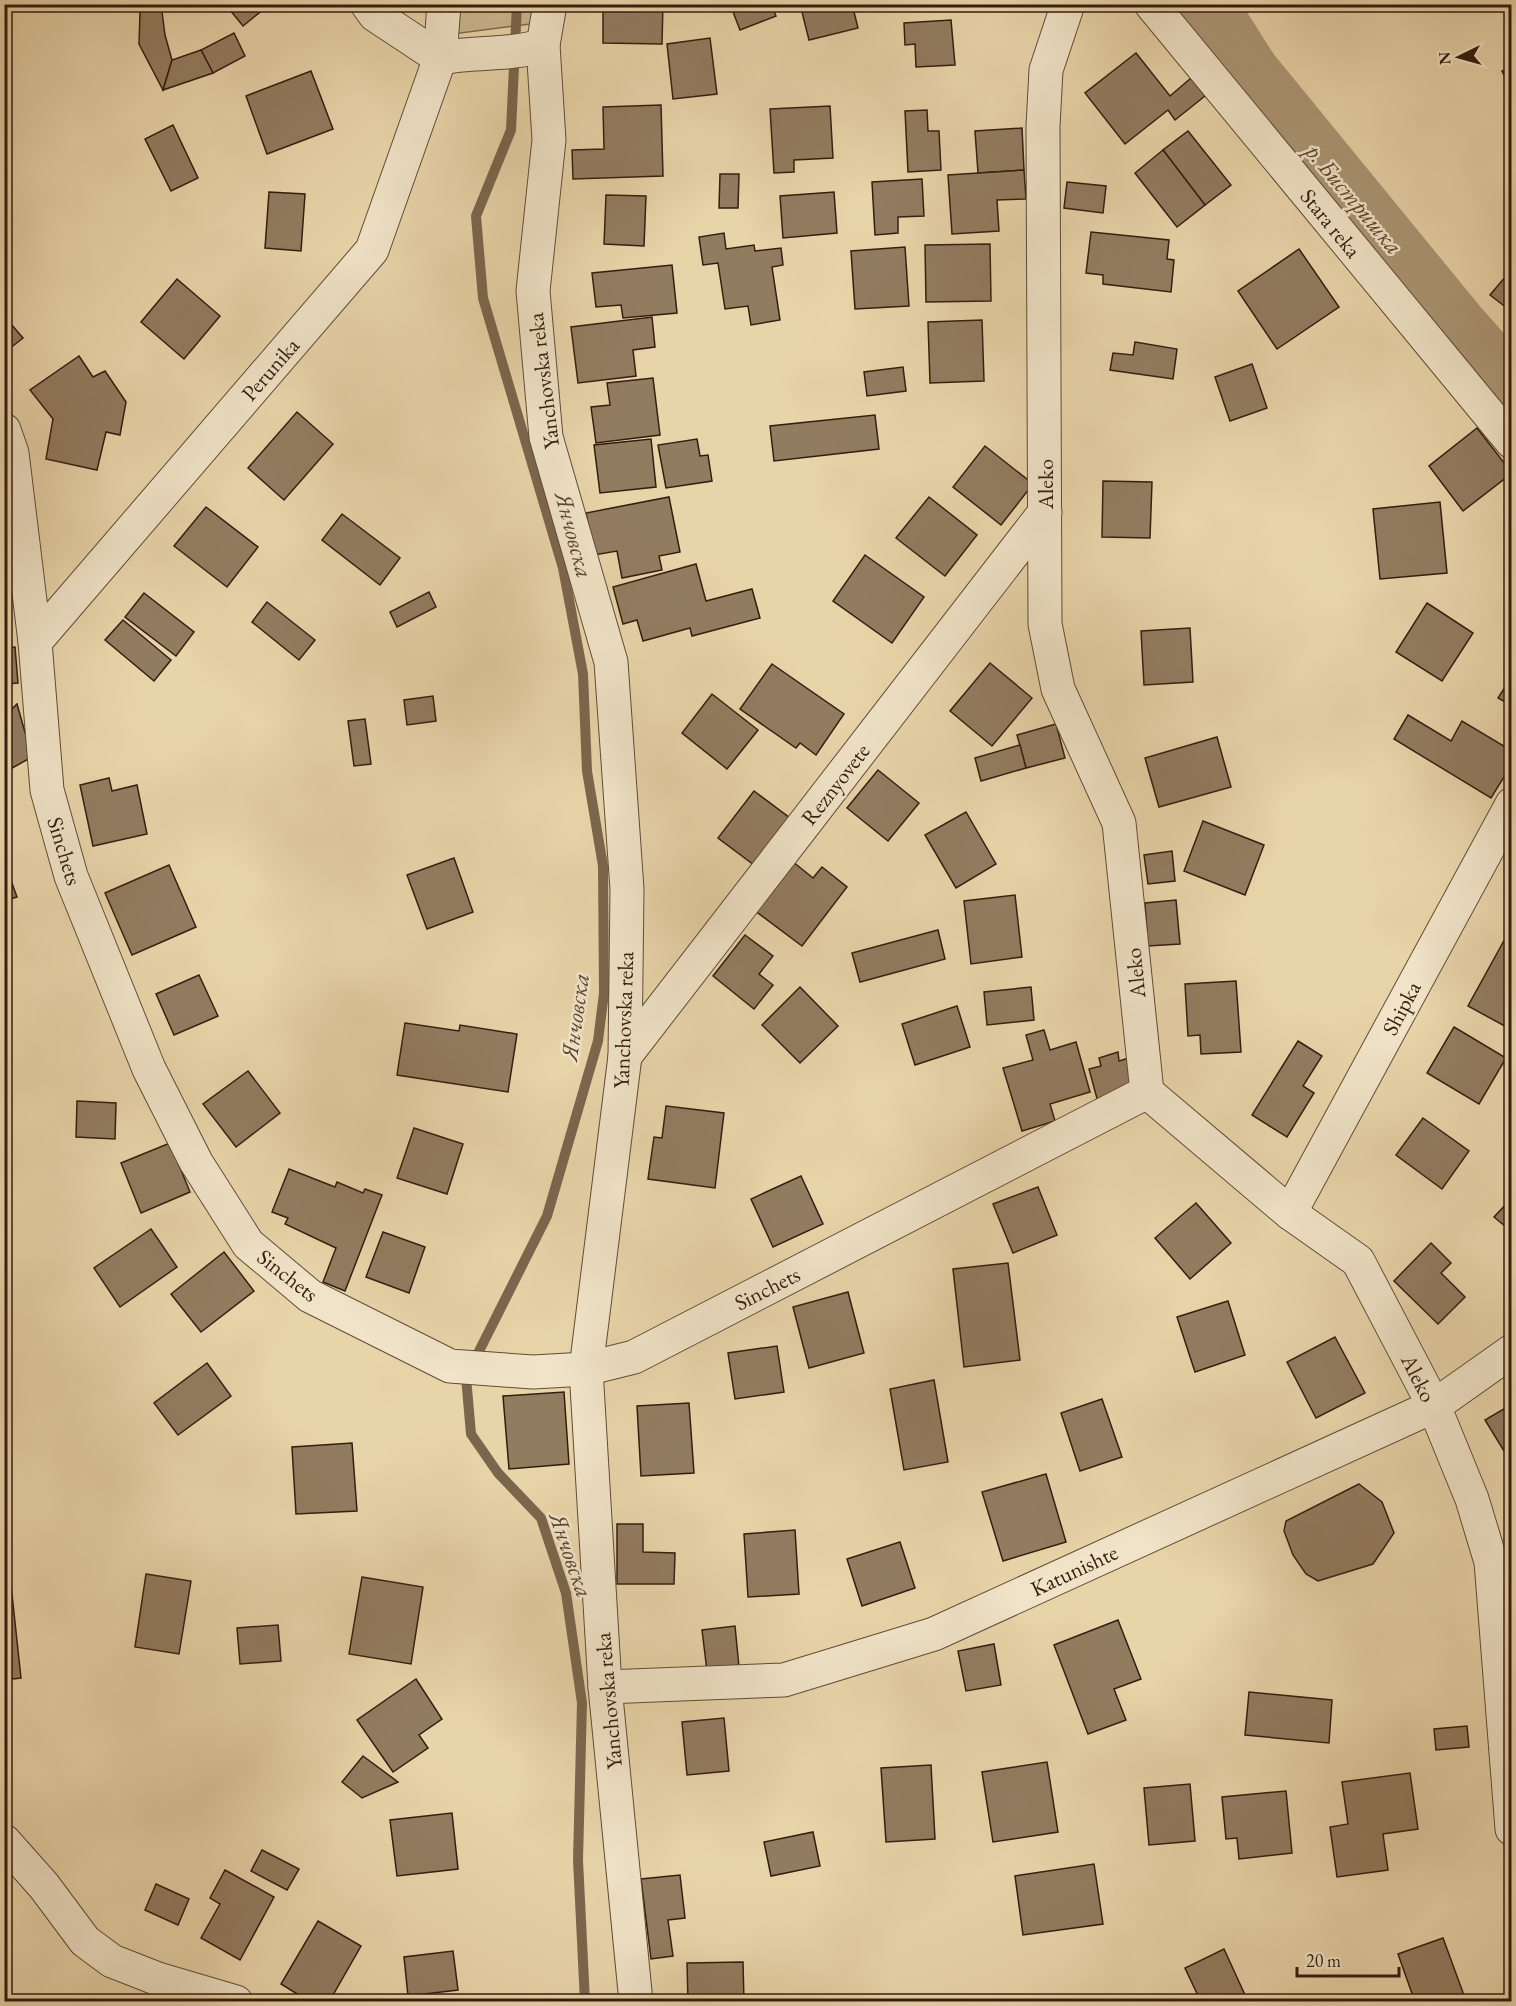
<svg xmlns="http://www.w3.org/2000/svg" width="1516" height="2006" font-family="'EB Garamond',serif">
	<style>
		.green { fill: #c9b58f; stroke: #7e6950; stroke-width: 1.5 }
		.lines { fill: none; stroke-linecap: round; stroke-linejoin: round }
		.stream { stroke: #7b664d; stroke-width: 10 }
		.river { stroke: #ab9675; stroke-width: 62 }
		.building { fill: #927c60; stroke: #341d10; stroke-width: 1.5 }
		.minor-casing { stroke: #614b36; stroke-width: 35 }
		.minor { stroke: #f0e3c7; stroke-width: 33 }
		.labels { text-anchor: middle; stroke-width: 5; stroke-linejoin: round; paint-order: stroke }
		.street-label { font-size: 22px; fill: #341d10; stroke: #f0e3c7 }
		.water-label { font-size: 24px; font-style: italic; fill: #5e4733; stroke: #f0e3c7 }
	</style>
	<rect width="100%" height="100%" fill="#e8d4a9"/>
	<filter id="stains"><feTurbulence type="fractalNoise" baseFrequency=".00333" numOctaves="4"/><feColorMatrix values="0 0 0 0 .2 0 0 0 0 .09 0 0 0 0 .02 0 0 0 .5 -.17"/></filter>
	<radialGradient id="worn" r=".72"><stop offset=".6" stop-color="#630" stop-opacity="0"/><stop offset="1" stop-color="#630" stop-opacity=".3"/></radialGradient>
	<polygon class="green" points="455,5 536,5 530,24 453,34"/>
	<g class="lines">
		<polyline class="stream" points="517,4 511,130 476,216 483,298 563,568 583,674 587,771 603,866 604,993 598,1041 547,1216 466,1377 471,1434 498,1473 541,1518 566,1593 582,1703 578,1860 585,2002"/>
		<polyline class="river" points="1205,4 1249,73 1456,326 1512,389"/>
	</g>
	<g class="building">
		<polygon points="149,4 161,4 165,35 172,60 163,90 139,44 140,11"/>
		<polygon points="225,4 270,4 243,26"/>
		<polygon points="603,4 663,4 662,44 603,43"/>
		<polygon points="730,4 771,4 776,16 740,30"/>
		<polygon points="800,4 852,4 858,28 809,40"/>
		<polygon points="951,20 955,65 916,67 915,44 905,45 904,23"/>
		<polygon points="234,33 245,56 213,73 201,50"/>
		<polygon points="710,38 717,94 673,99 667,44"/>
		<polygon points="201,50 213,73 163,90 172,60"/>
		<polygon points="1136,53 1170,96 1191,78 1205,96 1175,120 1168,110 1125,144 1085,93"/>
		<polygon points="1512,66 1512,91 1502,71"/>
		<polygon points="311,71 333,129 267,154 246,96"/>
		<polygon points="661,105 663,176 573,179 572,150 604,149 603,107"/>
		<polygon points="830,106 833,158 794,160 794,172 774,173 770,109"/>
		<polygon points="927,110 928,131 939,131 941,170 908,172 905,111"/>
		<polygon points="173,125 198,178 171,191 145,139"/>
		<polygon points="1022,128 1024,170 978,173 975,131"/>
		<polygon points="1188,131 1231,185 1205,205 1163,150"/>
		<polygon points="1163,150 1205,205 1177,227 1135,173"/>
		<polygon points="1024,170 1026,199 997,200 999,231 952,234 948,175"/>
		<polygon points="720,174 739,174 738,208 719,208"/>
		<polygon points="922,179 924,216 898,217 898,233 875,235 872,182"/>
		<polygon points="1067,182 1106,186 1103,213 1064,208"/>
		<polygon points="269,192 305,194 301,251 265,248"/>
		<polygon points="834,192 837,233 783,238 780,196"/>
		<polygon points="606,195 646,196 644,246 604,244"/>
		<polygon points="1091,232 1169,240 1167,259 1174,260 1171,292 1103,284 1103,275 1086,273"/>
		<polygon points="724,233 726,249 754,245 755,251 781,248 783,265 772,267 780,320 751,325 748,306 725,309 718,263 703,265 699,237"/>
		<polygon points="990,244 991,301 926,302 925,245"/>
		<polygon points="905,247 909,306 855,309 851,251"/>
		<polygon points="1299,249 1339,307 1277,349 1238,291"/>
		<polygon points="672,265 677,313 623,318 621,305 596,307 592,273"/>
		<polygon points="1512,269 1512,312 1490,295"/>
		<polygon points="177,279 220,316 184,359 141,322"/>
		<polygon points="4,316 23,338 4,353"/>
		<polygon points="652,317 655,347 633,350 636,376 578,383 571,327"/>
		<polygon points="982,320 984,381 930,383 928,322"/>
		<polygon points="1135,342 1177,349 1173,379 1110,370 1113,353 1133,355"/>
		<polygon points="79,356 93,377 105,371 126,402 120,435 106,432 97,470 46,459 53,419 30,390"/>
		<polygon points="1252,364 1267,408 1230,421 1215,377"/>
		<polygon points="903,367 906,391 867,396 864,372"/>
		<polygon points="653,378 660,435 596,443 591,407 610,405 607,383"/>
		<polygon points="297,412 333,444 284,500 248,468"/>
		<polygon points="875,415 879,449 774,461 770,426"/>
		<polygon points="1477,428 1512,473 1463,511 1429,466"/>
		<polygon points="651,439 656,487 600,493 594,445"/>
		<polygon points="697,439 700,456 708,455 712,481 666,488 658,445"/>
		<polygon points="985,446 1033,484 1001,525 953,487"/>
		<polygon points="1103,481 1152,482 1150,538 1102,537"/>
		<polygon points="669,497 680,552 659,556 662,570 622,578 617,551 594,555 586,513"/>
		<polygon points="929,497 977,535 945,576 896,538"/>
		<polygon points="1440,502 1447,573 1380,579 1373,509"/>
		<polygon points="206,507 258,547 227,587 174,546"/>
		<polygon points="342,514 400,558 380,585 322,540"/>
		<polygon points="865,555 924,597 892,643 833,601"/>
		<polygon points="696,564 706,601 752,589 760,618 692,636 690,628 643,641 637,620 623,624 613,587"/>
		<polygon points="429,592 436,607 397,627 390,612"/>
		<polygon points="144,593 194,632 176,656 125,617"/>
		<polygon points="267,602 315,640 299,660 252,622"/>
		<polygon points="1427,603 1473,633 1442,681 1396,652"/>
		<polygon points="123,620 171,660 154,681 105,640"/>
		<polygon points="1190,628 1193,682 1144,685 1141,631"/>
		<polygon points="15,647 18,683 4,684 4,648"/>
		<polygon points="990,663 1032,698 992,746 950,711"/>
		<polygon points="772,664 844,714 816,755 800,743 796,748 740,709"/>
		<polygon points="1512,676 1512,706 1498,698"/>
		<polygon points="712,694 758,730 727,769 682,733"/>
		<polygon points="433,696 436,721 407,725 404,700"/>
		<polygon points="17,704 32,757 5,772 4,717"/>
		<polygon points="1408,715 1451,741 1462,721 1512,751 1512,764 1491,798 1394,739"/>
		<polygon points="365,719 371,764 354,766 348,721"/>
		<polygon points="1056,724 1065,758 1026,768 1017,735"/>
		<polygon points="1217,737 1231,787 1159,807 1145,758"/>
		<polygon points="1020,745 1026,768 981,781 975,758"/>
		<polygon points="878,770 919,803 888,841 847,808"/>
		<polygon points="109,778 112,791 137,785 147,834 93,846 80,785"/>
		<polygon points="754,791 794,821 758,868 718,838"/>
		<polygon points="966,812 996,864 956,888 925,835"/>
		<polygon points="1203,821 1264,845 1245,895 1184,871"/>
		<polygon points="1172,851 1175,881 1148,884 1144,855"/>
		<polygon points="454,858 473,912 427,929 407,875"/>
		<polygon points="4,861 17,897 4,901"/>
		<polygon points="792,861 813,878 822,867 847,887 802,946 754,910"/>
		<polygon points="169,865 196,927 132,955 105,893"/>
		<polygon points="1015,895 1022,957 971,964 964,901"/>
		<polygon points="1176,900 1180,944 1148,946 1145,903"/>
		<polygon points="1512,926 1512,1030 1468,1006"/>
		<polygon points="938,930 945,959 860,982 852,953"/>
		<polygon points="745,935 773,956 759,974 773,985 754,1009 713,976"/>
		<polygon points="199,975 218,1016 174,1035 156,994"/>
		<polygon points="1236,981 1241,1052 1201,1054 1200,1035 1188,1036 1185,984"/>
		<polygon points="800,987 838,1026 800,1063 762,1025"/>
		<polygon points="1031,987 1034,1020 987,1025 984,992"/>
		<polygon points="957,1006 970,1047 915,1065 902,1024"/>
		<polygon points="405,1023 459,1031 460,1025 517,1034 508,1092 397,1075"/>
		<polygon points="1454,1027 1506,1058 1479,1104 1427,1073"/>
		<polygon points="1044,1030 1050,1050 1076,1042 1090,1092 1050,1104 1055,1121 1022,1131 1003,1068 1033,1060 1026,1035"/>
		<polygon points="1298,1041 1322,1056 1303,1086 1314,1093 1287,1137 1252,1115"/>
		<polygon points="1118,1052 1119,1061 1132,1057 1138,1089 1099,1106 1089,1069 1101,1066 1099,1058"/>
		<polygon points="248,1071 280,1113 236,1147 203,1104"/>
		<polygon points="77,1101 116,1103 115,1139 76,1137"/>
		<polygon points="666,1106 724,1113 715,1188 648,1179 654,1137 662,1138"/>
		<polygon points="1423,1118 1469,1151 1442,1189 1396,1155"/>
		<polygon points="414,1128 463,1144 447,1194 397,1178"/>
		<polygon points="170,1143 190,1192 141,1213 121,1163"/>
		<polygon points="289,1169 335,1187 337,1182 363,1193 365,1189 382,1195 345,1291 323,1282 336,1248 285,1224 288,1218 272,1212"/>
		<polygon points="801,1176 823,1224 773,1247 751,1199"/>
		<polygon points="1038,1187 1057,1235 1013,1253 993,1204"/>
		<polygon points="1512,1198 1512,1232 1494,1217"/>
		<polygon points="1196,1203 1231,1243 1190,1279 1155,1238"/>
		<polygon points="151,1229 177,1267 120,1307 94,1268"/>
		<polygon points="383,1232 425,1247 409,1293 366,1277"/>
		<polygon points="1431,1243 1451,1263 1441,1273 1465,1297 1438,1324 1394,1281"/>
		<polygon points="224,1252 254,1291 201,1332 171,1294"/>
		<polygon points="1008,1263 1020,1360 964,1367 953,1269"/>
		<polygon points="848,1292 864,1353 809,1368 793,1307"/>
		<polygon points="1228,1301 1245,1355 1195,1372 1177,1317"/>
		<polygon points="1335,1337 1365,1393 1316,1418 1287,1362"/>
		<polygon points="777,1346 784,1392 735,1399 728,1353"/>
		<polygon points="207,1363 231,1396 178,1435 154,1403"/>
		<polygon points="934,1380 948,1462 904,1470 890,1389"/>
		<polygon points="564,1392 569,1464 509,1469 503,1396"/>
		<polygon points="1102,1399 1122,1457 1080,1471 1061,1413"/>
		<polygon points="689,1403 694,1473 641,1476 637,1406"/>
		<polygon points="1512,1404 1512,1464 1485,1420"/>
		<polygon points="352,1443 357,1511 296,1514 292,1447"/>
		<polygon points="1046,1474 1066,1542 1003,1561 982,1492"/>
		<polygon points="1359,1484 1382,1502 1394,1533 1373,1564 1318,1581 1306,1574 1293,1555 1284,1531 1286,1521"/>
		<polygon points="617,1524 643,1524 643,1552 675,1553 674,1584 617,1584"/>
		<polygon points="795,1530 799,1594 748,1597 744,1534"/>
		<polygon points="900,1542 915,1588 862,1606 847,1559"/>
		<polygon points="146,1574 191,1581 179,1654 135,1647"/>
		<polygon points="362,1577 423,1587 411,1664 349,1654"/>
		<polygon points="11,1585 21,1678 4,1680 4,1586"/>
		<polygon points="1118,1620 1141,1679 1114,1689 1126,1720 1088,1734 1054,1645"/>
		<polygon points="278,1625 281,1661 240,1664 237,1628"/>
		<polygon points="735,1626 739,1667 707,1671 702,1630"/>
		<polygon points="994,1644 1001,1685 966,1691 958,1651"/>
		<polygon points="416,1679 442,1719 419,1735 428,1748 393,1772 357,1720"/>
		<polygon points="1249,1692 1332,1700 1329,1743 1245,1735"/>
		<polygon points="724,1718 729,1771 687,1775 682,1722"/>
		<polygon points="1467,1726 1469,1747 1436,1750 1434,1729"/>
		<polygon points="363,1756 398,1782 362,1798 342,1782"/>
		<polygon points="1047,1762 1058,1832 993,1842 982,1772"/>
		<polygon points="931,1765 935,1839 886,1842 881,1768"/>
		<polygon points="1410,1773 1418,1829 1383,1834 1388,1870 1337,1877 1330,1827 1348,1824 1342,1782"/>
		<polygon points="1190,1784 1195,1841 1149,1845 1144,1788"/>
		<polygon points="1286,1791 1292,1853 1239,1859 1237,1838 1226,1839 1222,1797"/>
		<polygon points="452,1813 458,1869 397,1876 390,1820"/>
		<polygon points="813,1832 820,1866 771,1876 764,1842"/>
		<polygon points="262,1850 299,1869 287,1890 251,1871"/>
		<polygon points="1094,1864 1103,1924 1023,1935 1015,1876"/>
		<polygon points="225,1870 274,1897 240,1960 201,1938 220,1904 210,1898"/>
		<polygon points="680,1875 685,1918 668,1920 673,1956 651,1959 641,1879"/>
		<polygon points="156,1884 189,1899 178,1925 145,1910"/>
		<polygon points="318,1921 361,1946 329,2002 310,2002 281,1984"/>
		<polygon points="1443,1938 1465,1998 1456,2002 1415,2002 1398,1954"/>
		<polygon points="1224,1949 1245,1995 1231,2002 1201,2002 1185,1968"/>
		<polygon points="453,1951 458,1990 408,1996 404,1957"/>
		<polygon points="743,1962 744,2002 688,2002 687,1963"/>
	</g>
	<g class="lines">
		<g class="minor-casing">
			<g id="minor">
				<path d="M367 4 375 15 440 58C475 51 510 56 543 45L550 4"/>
				<polyline points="1068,4 1046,70 1043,126 1045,624 1058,689 1119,823 1147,1092 1290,1213 1358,1261 1434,1406 1472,1499 1491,1562 1512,1829"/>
				<polyline points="1151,4 1512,442"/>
				<polyline points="543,45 549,140 533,291 546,437 611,662 627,889 625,1056 586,1369 605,1687 636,2002"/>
				<polyline points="4,430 12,453 35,642 47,790 71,876 149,1069 196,1162 248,1244 310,1296 450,1366 533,1372 586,1369 634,1357 1147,1092"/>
				<polyline points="35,642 372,250 440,58 444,4"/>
				<polyline points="625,1056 1045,512"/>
				<polyline points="1290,1213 1512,804"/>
				<polyline points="605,1687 784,1680 934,1634 1434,1406 1512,1351"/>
				<polyline points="4,1841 44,1886 85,1941 112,1961 158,1979 236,2002"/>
			</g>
		</g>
		<use href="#minor" class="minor"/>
	</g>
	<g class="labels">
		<g class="street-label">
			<text transform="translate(1331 223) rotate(51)" y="8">Stara reka</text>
			<text transform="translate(270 369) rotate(-49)" y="8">Perunika</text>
			<text transform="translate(543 381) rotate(-97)" y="8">Yanchovska reka</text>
			<text transform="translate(1045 484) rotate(-90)" y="8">Aleko</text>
			<text transform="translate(835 784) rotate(-52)" y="8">Reznyovete</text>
			<text transform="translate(65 851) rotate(73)" y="8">Sinchets</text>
			<text transform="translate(1135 973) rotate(-96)" y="8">Aleko</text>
			<text transform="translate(1401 1008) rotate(-62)" y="8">Shipka</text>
			<text transform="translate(623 1020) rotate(-88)" y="8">Yanchovska reka</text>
			<text transform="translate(288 1275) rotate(38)" y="8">Sinchets</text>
			<text transform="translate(767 1288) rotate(-27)" y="8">Sinchets</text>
			<text transform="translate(1419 1378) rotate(63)" y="8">Aleko</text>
			<text transform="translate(1074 1570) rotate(-25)" y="8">Katunishte</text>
			<text transform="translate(608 1701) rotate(-95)" y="8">Yanchovska reka</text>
		</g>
		<g class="water-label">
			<text transform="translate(1354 199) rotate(50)" y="8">р. Бистришка</text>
			<text transform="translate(574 535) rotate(75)" y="8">Янчовска</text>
			<text transform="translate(575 1017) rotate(-82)" y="8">Янчовска</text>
			<text transform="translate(571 1555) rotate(71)" y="8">Янчовска</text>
		</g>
	</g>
	<rect width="1516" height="2006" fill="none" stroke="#e8d4a9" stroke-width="24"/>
	<rect x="6" y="6" width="1504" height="1994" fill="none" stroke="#341d10" stroke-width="3"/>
	<rect x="12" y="12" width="1492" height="1982" fill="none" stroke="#341d10" stroke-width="1.5"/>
	<g transform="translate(1459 57) rotate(265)" stroke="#f0e3c7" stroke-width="4.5" paint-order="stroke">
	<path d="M0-4.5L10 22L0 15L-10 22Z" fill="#341d10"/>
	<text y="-9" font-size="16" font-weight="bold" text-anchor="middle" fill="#341d10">N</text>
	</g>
	<path d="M1297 1967v9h102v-9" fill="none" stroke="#341d10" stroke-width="3"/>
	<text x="1306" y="1967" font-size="18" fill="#341d10" stroke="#f0e3c7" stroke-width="4.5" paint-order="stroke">20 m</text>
	<rect width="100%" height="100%" filter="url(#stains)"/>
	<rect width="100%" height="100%" fill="url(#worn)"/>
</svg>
